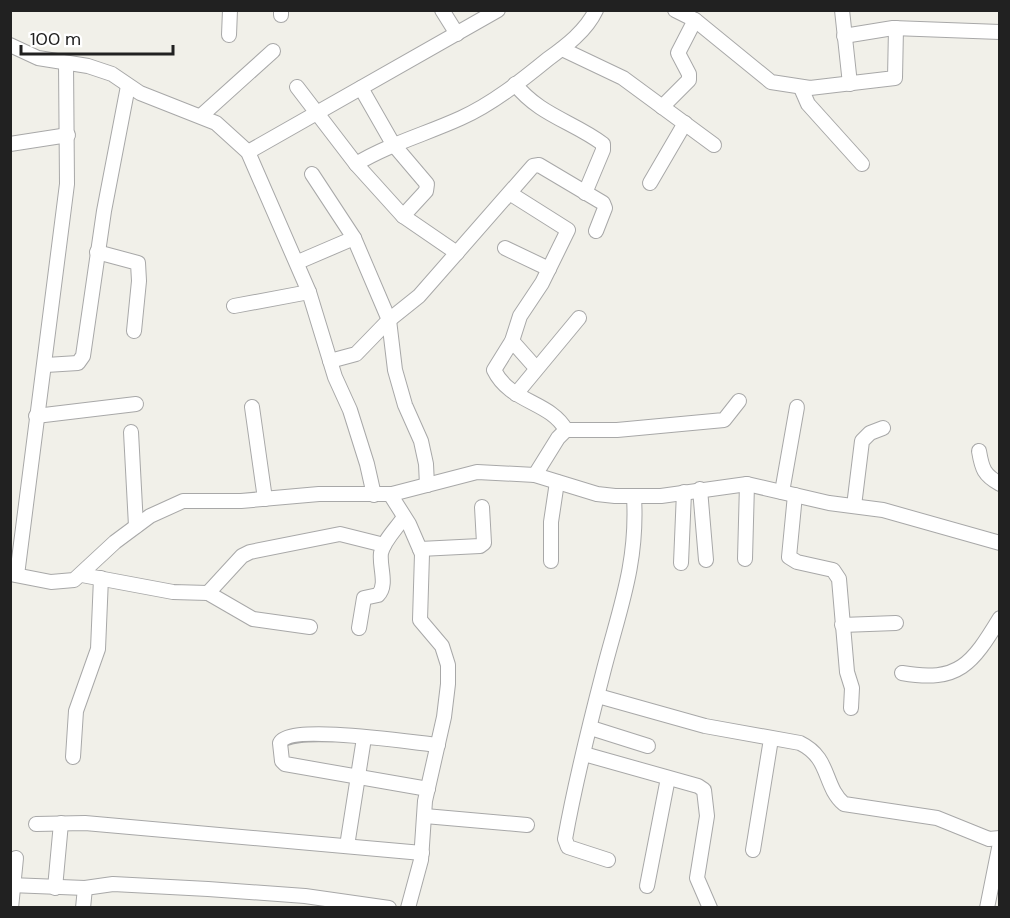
<svg xmlns="http://www.w3.org/2000/svg" width="1010" height="918" font-family="'DM Sans',sans-serif">
	<style>
		.lines { fill: none; stroke-linecap: round; stroke-linejoin: round }
		.minor-casing { stroke: #a8a8a8; stroke-width: 16 }
		.minor { stroke: #fff; stroke-width: 14 }
	</style>
	<rect width="100%" height="100%" fill="#f1f0e9"/>
	<g class="lines">
		<g class="minor-casing">
			<g id="minor">
				<polyline points="442,10 457,34"/>
				<polyline points="675,10 695,20 771,82 810,88 895,78 896,28"/>
				<polyline points="842,10 850,84"/>
				<polyline points="281,15 281,10"/>
				<polyline points="229,35 230,10"/>
				<polyline points="844,36 893,28 1000,32"/>
				<polyline points="10,45 38,58 88,66 112,74 140,93 216,123 248,152 309,292 335,377 350,410 367,464 374,495"/>
				<polyline points="562,49 623,78 714,145"/>
				<path d="M515 84C539 115 574 122 603 144V150L585 193"/>
				<polyline points="297,87 356,164 403,216 457,253"/>
				<polyline points="361,88 393,144 427,184 426,191 403,216"/>
				<polyline points="801,88 808,104 862,164"/>
				<polyline points="662,107 689,80 689,74 678,53 695,20"/>
				<polyline points="202,115 273,51"/>
				<polyline points="10,144 68,135"/>
				<polyline points="248,152 498,10"/>
				<path d="M356 164C389 144 426 134 461 118 492 104 521 81 548 59 566 46 586 31 596 10"/>
				<polyline points="312,174 354,238 389,320 395,370 405,405 421,441 426,464 427,485"/>
				<polyline points="650,183 685,123"/>
				<path d="M511 194 568 230 542 283 520 316 512 341 494 370C510 403 550 401 566 430"/>
				<polyline points="505,248 549,269"/>
				<polyline points="97,252 138,263 139,281 134,331"/>
				<polyline points="298,262 354,238"/>
				<polyline points="234,306 309,292"/>
				<polyline points="512,341 536,368"/>
				<polyline points="330,361 356,354 389,320 419,296 533,166 539,165 603,203 605,208 596,231"/>
				<polyline points="46,365 78,363 83,356 104,211 128,86"/>
				<polyline points="516,394 579,318"/>
				<polyline points="252,407 265,499"/>
				<polyline points="36,416 136,404"/>
				<polyline points="131,432 136,526"/>
				<path d="M979 451C982 469 984 475 1000 484"/>
				<polyline points="535,475 558,438 566,430 617,430 724,420 739,401"/>
				<polyline points="700,489 706,560"/>
				<polyline points="782,492 797,407"/>
				<polyline points="390,494 409,524 422,554 420,620 442,646 448,665 448,684 444,717 425,801 421,860 408,908"/>
				<polyline points="795,495 789,557 797,562 833,570 839,579 847,672 852,688 851,708"/>
				<polyline points="854,506 862,441 870,433 883,428"/>
				<polyline points="420,549 480,546 484,543 482,507"/>
				<polyline points="745,559 747,484"/>
				<polyline points="551,561 551,522 557,482"/>
				<polyline points="681,563 684,492"/>
				<polyline points="10,574 51,582 74,580 115,542 150,516 183,501 241,501 319,494 392,494 477,472 535,475 597,494 615,496 661,496 747,484 829,503 883,510 1000,543"/>
				<polyline points="17,575 67,184 66,63"/>
				<polyline points="82,575 173,592 208,593 253,619 310,627"/>
				<polyline points="208,593 242,556 250,552 340,534 384,545"/>
				<polyline points="842,625 896,623"/>
				<path d="M359 628 364 598 378 595C388 585 379 566 381 553 384 540 397 528 404 517"/>
				<path d="M902 673C959 683 972 664 1000 618"/>
				<path d="M598 696 705 726 800 743C831 758 823 786 844 804L937 818 989 839 1000 838"/>
				<polyline points="591,728 648,746"/>
				<polyline points="584,754 698,786 704,790 707,816 697,878 710,908"/>
				<polyline points="73,757 76,711 98,649 101,578"/>
				<path d="M428 789 285 764 282 761 280 743C289 723 415 743 438 745"/>
				<polyline points="425,816 527,825"/>
				<polyline points="36,824 85,823 422,853"/>
				<polyline points="347,846 364,738"/>
				<polyline points="753,850 771,739"/>
				<path d="M608 860 568 847 565 839C575 783 589 727 603 673 619 610 638 564 634 497"/>
				<polyline points="10,885 85,888 113,884 208,889 305,896 389,908"/>
				<polyline points="647,886 668,778"/>
				<polyline points="55,888 61,823"/>
				<polyline points="11,908 16,858"/>
				<polyline points="83,908 85,888"/>
				<polyline points="987,908 1000,843"/>
			</g>
		</g>
		<use href="#minor" class="minor"/>
	</g>
	<rect width="1010" height="918" fill="none" stroke="#212121" stroke-width="24"/>
	<path d="M21 45v9h152v-9" fill="none" stroke="#212121" stroke-width="3"/>
	<text x="30" y="45" font-size="18" fill="#212121" stroke="#ffffff" stroke-width="4.5" paint-order="stroke">100 m</text>
</svg>
